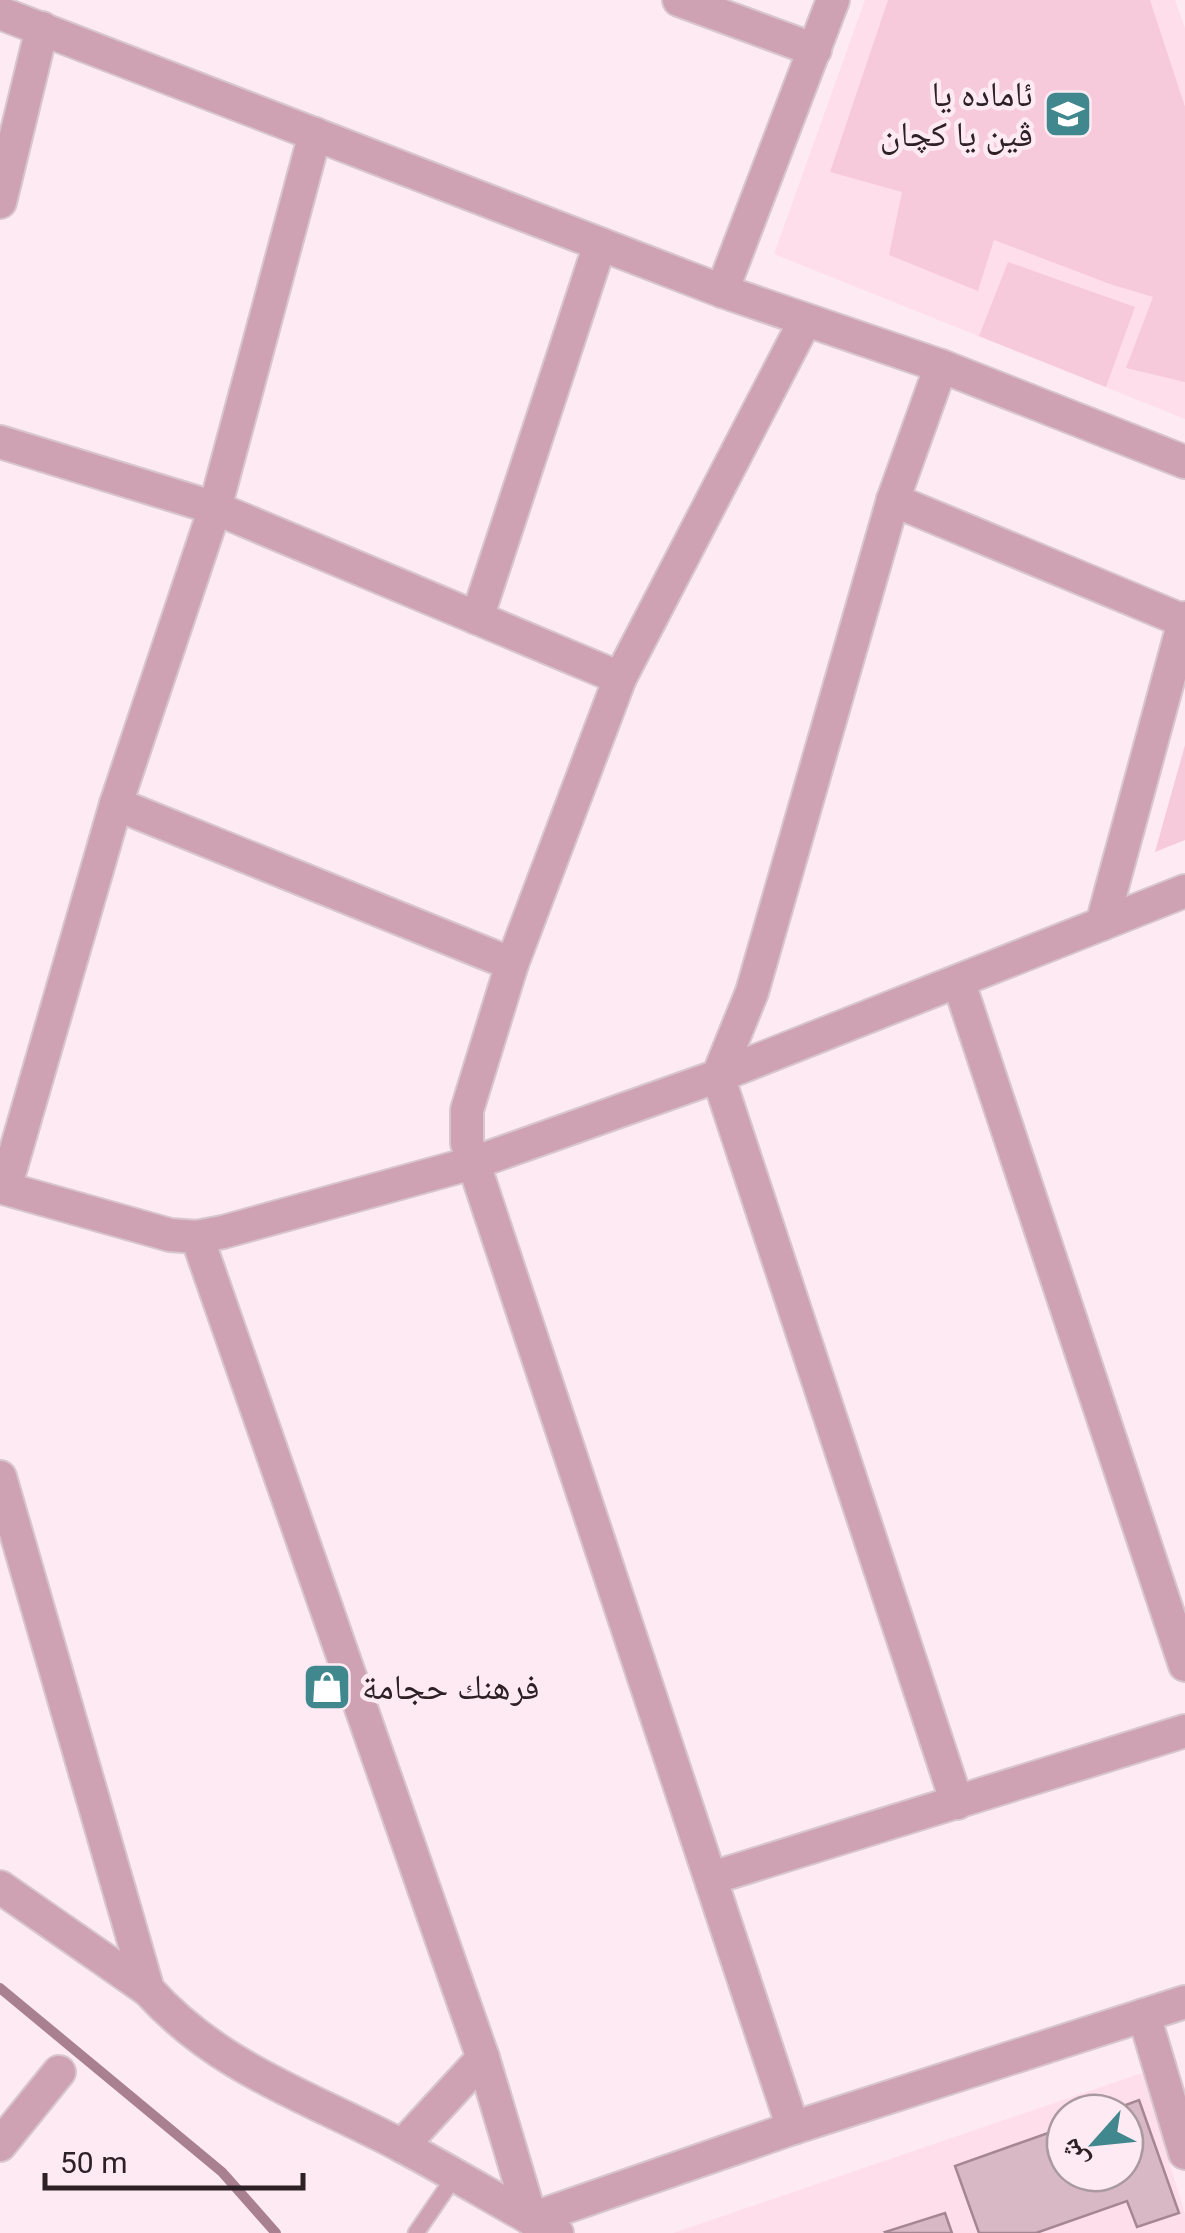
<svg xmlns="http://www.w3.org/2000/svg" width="1185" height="2233" font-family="Roboto,'Noto Naskh Arabic',sans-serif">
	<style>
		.built { fill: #ffdeeb; fill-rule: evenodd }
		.green { fill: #f6c9db }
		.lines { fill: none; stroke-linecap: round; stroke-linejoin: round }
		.stream { stroke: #a98090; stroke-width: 10 }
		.building { fill: #d8b8c4; stroke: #a58793; stroke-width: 2.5 }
		.service-casing { stroke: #d8c6cd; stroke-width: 19 }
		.minor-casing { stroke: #d8c6cd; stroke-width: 36 }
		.service { stroke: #cea1b3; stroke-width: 15 }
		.minor { stroke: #cea1b3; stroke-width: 32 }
		.labels { text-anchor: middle; stroke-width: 9; stroke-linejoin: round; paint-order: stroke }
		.poi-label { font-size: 35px; fill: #2d2125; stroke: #feeaf2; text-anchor: end }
	</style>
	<rect width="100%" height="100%" fill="#feeaf2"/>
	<g class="built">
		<polygon points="865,0 1175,0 1185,28 1185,419 774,254"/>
		<path d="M1142 2073 1185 2214V2233H673ZM1065 2113H1125V2173H1065Z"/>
	</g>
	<g class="green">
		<polygon points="888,0 1150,0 1185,107 1185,382 1126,368 1153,297 1110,284 994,240 978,291 889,255 902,192 830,172"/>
		<polygon points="1008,262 1135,307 1106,387 979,336"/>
		<polygon points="1185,745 1185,840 1155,852"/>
	</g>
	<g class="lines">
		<polyline class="stream" points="0,1988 222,2172 276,2233"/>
	</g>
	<g class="building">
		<polygon points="1139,2100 1179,2213 1137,2227 1127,2201 1036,2233 979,2233 955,2166 1065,2127 1065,2173 1125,2173 1125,2113 1104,2113"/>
		<polygon points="945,2213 952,2233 886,2233 885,2232"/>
	</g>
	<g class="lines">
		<g class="service-casing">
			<polyline id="service" points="416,2233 455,2176"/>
		</g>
		<g class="minor-casing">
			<g id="minor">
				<polyline points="679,0 815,50"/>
				<polyline points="0,13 722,291 941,366 1185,462"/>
				<polyline points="0,202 42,28"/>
				<polyline points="722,291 833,0"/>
				<polyline points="941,366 893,500 752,992 718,1076 957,1803"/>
				<polyline points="0,442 215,508 620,678"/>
				<polyline points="893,500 1184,621"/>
				<polyline points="477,618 600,244"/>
				<polyline points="116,804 512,964"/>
				<polyline points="1102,924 1185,618"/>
				<polyline points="959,983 1185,1665"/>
				<polyline points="0,1187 170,1235 197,1237 223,1232 476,1162 718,1076 1185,891"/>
				<polyline points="5,1188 116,804 215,508 315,134"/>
				<polyline points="197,1237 483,2058 531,2219"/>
				<path d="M0 1477 148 1990C220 2070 310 2097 402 2146 455 2174 505 2205 557 2233"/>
				<polyline points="712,1878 1185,1731"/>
				<polyline points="0,1887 148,1990"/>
				<polyline points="1144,2015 1185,2153"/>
				<polyline points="793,2128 467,1143 467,1110 512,964 620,678 805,321"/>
				<polyline points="0,2145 59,2072"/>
				<polyline points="402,2146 483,2058"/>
				<polyline points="531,2219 793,2128 1185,2002"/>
			</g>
		</g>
		<use href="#service" class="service"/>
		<use href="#minor" class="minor"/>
	</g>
	<defs>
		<g id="school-square" transform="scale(2.5)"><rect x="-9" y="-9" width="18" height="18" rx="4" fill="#40888e" stroke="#feeaf2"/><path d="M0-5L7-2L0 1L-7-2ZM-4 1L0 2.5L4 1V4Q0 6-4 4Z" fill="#fff"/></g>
		<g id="shop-square" transform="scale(2.5)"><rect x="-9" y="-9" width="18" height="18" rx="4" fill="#40888e" stroke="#feeaf2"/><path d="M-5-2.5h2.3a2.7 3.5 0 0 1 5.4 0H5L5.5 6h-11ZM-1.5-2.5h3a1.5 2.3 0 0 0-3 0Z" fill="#fff"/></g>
	</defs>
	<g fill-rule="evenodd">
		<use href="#school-square" x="1068" y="114"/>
		<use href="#shop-square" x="327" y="1687"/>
	</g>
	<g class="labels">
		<g class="poi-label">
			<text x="1033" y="106">ئاماده یا<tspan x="1033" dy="40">ڤین یا کچان</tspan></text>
			<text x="362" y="1699" text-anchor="start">فرهنك حجامة</text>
		</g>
	</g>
	<g transform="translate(1095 2143) rotate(243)"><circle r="48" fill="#feeaf2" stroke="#aa9aa0" stroke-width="2.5"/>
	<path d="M0-8L18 38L0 25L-18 38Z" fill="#40888e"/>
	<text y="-15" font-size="28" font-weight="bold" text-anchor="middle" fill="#2d2125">ش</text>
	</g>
	<path d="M45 2173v15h258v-15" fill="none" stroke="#2d2125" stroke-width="5"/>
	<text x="60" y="2173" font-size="30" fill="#2d2125" stroke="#feeaf2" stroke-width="8" paint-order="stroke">50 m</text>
</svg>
